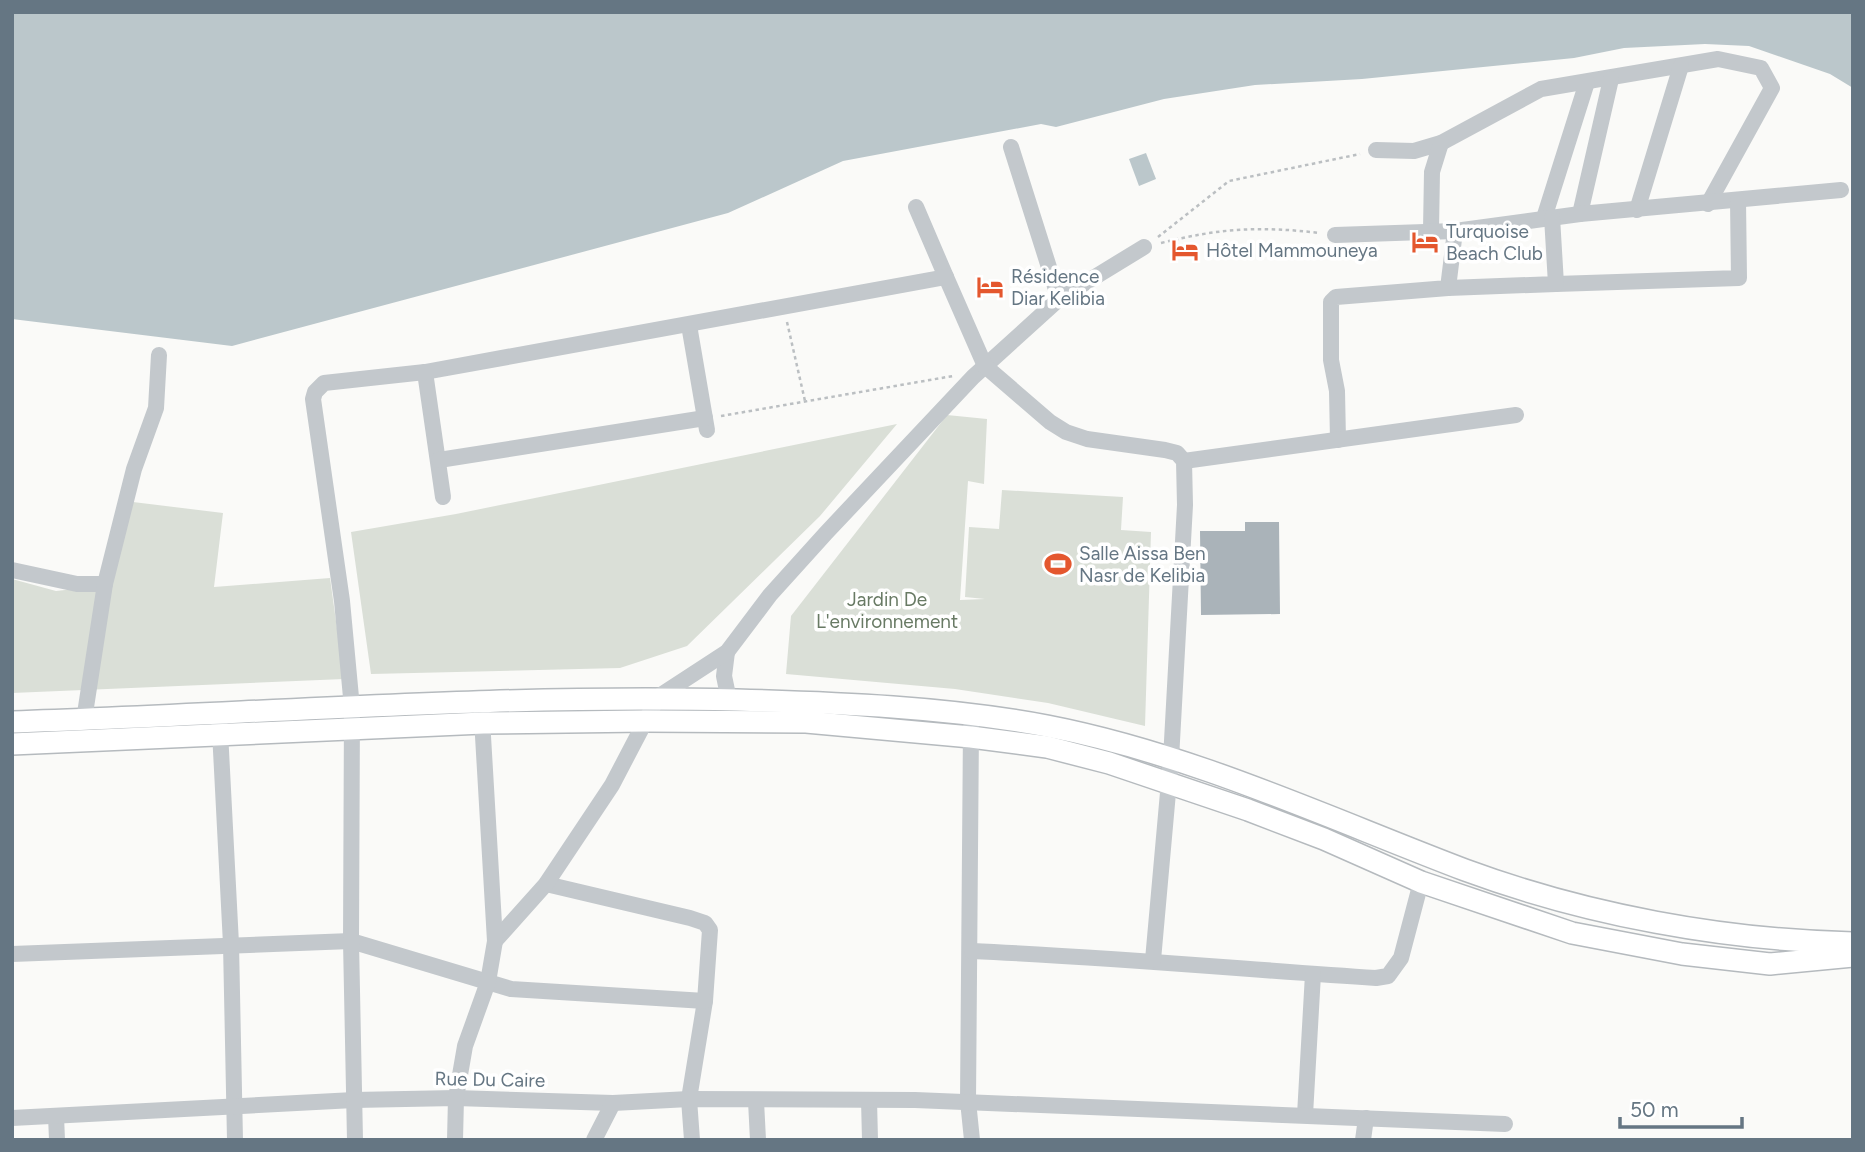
<svg xmlns="http://www.w3.org/2000/svg" width="1865" height="1152" font-family="Figtree,sans-serif">
	<style>
		.green { fill: #dadfd7 }
		.water { fill: #bbc7cb }
		.building { fill: #aab3b9 }
		.lines { fill: none; stroke-linecap: round; stroke-linejoin: round }
		.major-casing { stroke: #b5babe; stroke-width: 24 }
		.path { stroke: #bbbfc2; stroke-width: 2.5; stroke-dasharray: 3.5 3.5; stroke-linecap: butt }
		.minor { stroke: #c3c8cc; stroke-width: 16 }
		.major { stroke: #fff; stroke-width: 21 }
		.labels { text-anchor: middle; stroke-width: 7; stroke-linejoin: round; paint-order: stroke }
		.poi-label { font-size: 19px; fill: #657683; stroke: #fff; text-anchor: start }
		.park-label { font-size: 19px; fill: #687a64; stroke: #fff }
		.street-label { font-size: 19px; fill: #657683; stroke: #fff }
	</style>
	<rect width="100%" height="100%" fill="#fafaf8"/>
	<g class="green">
		<polygon points="947,415 987,419 984,484 968,481 960,600 985,599 965,597 969,527 999,529 1002,490 1123,497 1121,530 1151,532 1145,726 1048,703 955,689 786,674 791,616"/>
		<polygon points="897,424 820,516 687,646 620,668 371,674 351,532 456,514"/>
		<polygon points="133,502 223,513 214,587 330,578 344,679 12,693 12,579 56,591 110,585"/>
	</g>
	<g class="water">
		<polygon points="12,12 1853,12 1853,88 1830,74 1749,46 1705,44 1624,48 1574,58 1362,79 1255,85 1164,99 1056,127 1041,124 843,161 728,213 232,346 12,319"/>
		<polygon points="1146,153 1156,179 1139,186 1129,159"/>
	</g>
	<polygon class="building" points="1245,522 1279,522 1280,614 1201,615 1200,531 1245,531"/>
	<g class="lines">
		<g class="major-casing">
			<g id="major">
				<path d="M12 722C254 714 496 694 737 700 840 703 946 707 1047 726 1192 754 1328 818 1465 870 1587 915 1723 940 1853 943"/>
				<polyline points="12,744 483,723 645,721 806,722 971,737 1047,747 1109,763 1248,810 1324,839 1421,882 1572,933 1682,954 1770,964 1853,956"/>
			</g>
		</g>
		<g class="path">
			<polyline points="1158,237 1229,181 1360,154"/>
			<path d="M1161 243C1221 228 1259 226 1320 233"/>
			<polyline points="787,322 805,401"/>
			<polyline points="721,416 953,376"/>
		</g>
		<g class="minor">
			<polyline points="1011,147 1059,299"/>
			<polyline points="1376,150 1414,151 1441,143 1541,89 1718,59 1761,68 1772,88 1708,204"/>
			<polyline points="916,207 946,277"/>
			<polyline points="1637,210 1681,66"/>
			<polyline points="1580,214 1611,79"/>
			<polyline points="1544,218 1587,82"/>
			<polyline points="1431,230 1432,172 1441,143"/>
			<polyline points="1335,235 1455,231 1580,214 1841,190"/>
			<polyline points="1556,284 1739,278 1738,200"/>
			<polyline points="1448,288 1556,284 1552,217"/>
			<polyline points="689,325 707,430"/>
			<polyline points="425,372 443,497"/>
			<polyline points="1338,440 1337,391 1331,360 1331,302 1336,297 1448,288 1455,231"/>
			<polyline points="439,460 705,418"/>
			<polyline points="1184,461 1516,415"/>
			<polyline points="12,570 77,584 105,584"/>
			<polyline points="727,652 724,676 729,700"/>
			<polyline points="219,712 231,944 235,1140"/>
			<polyline points="84,720 105,584 134,469 156,408 159,355"/>
			<polyline points="971,727 968,1101 972,1140"/>
			<polyline points="546,884 690,918 705,923 710,930 705,1001 689,1099 692,1140"/>
			<polyline points="495,941 546,884 612,785 658,697 727,652 770,595 826,533 973,377 1059,299 1144,247"/>
			<path d="M972 951C1107 957 1241 969 1376 978L1388 976 1401 958 1421 882"/>
			<polyline points="12,954 351,941 511,989 705,1001"/>
			<polyline points="869,1100 870,1140"/>
			<polyline points="756,1101 758,1140"/>
			<polyline points="1305,1115 1313,974"/>
			<polyline points="56,1116 57,1140"/>
			<polyline points="12,1118 354,1100 456,1098 613,1103 689,1099 915,1100 1505,1124"/>
			<polyline points="355,1140 351,941 352,708 342,601 313,399 315,392 324,383 425,372 946,277 985,366 1050,422 1066,432 1087,439 1165,450 1177,453 1184,461 1185,505 1171,759 1153,960"/>
			<polyline points="455,1140 456,1098 465,1046 488,982 495,941 481,702"/>
			<polyline points="594,1140 613,1103"/>
			<polyline points="1363,1140 1366,1118"/>
		</g>
		<use href="#major" class="major"/>
	</g>
	<defs>
		<g id="hotel-bare" transform="scale(2.1)"><path d="M-6-4.5h1.5V1H6V5H4.5V3h-9V5H-6ZM-4 0a1.8 1.8 0 1 1 3.6 0ZM.5 0V-2.5h3Q6-2.5 6 0Z" fill="#e4572e" stroke="#fff" stroke-width="2.5" paint-order="stroke"/></g>
		<g id="stadium-bare" transform="scale(2.1)"><path d="M0-5a6.5 5 0 1 0 0 10a6.5 5 0 1 0 0-10ZM-3.5-1.8h7v3.6h-7Z" fill="#e4572e" stroke="#fff" stroke-width="2.5" paint-order="stroke"/></g>
	</defs>
	<g fill-rule="evenodd">
		<use href="#hotel-bare" x="1425" y="242"/>
		<use href="#hotel-bare" x="1185" y="250"/>
		<use href="#hotel-bare" x="990" y="287"/>
		<use href="#stadium-bare" x="1058" y="564"/>
	</g>
	<g class="labels">
		<g class="poi-label">
			<text x="1446" y="238">Turquoise<tspan x="1446" dy="22">Beach Club</tspan></text>
			<text x="1206" y="257">Hôtel Mammouneya</text>
			<text x="1011" y="283">Résidence<tspan x="1011" dy="22">Diar Kelibia</tspan></text>
			<text x="1079" y="560">Salle Aissa Ben<tspan x="1079" dy="22">Nasr de Kelibia</tspan></text>
		</g>
		<g class="park-label">
			<text x="887" y="606">Jardin De<tspan x="887" dy="22">L'environnement</tspan></text>
		</g>
		<g class="street-label">
			<text transform="translate(490 1079) rotate(1)" y="7">Rue Du Caire</text>
		</g>
	</g>
	<rect width="1865" height="1152" fill="none" stroke="#657683" stroke-width="28"/>
	<path d="M1620 1117v10h122v-10" fill="none" stroke="#657683" stroke-width="3.5"/>
	<text x="1630" y="1117" font-size="21" fill="#657683" stroke="#ffffff" stroke-width="5" paint-order="stroke">50 m</text>
</svg>
